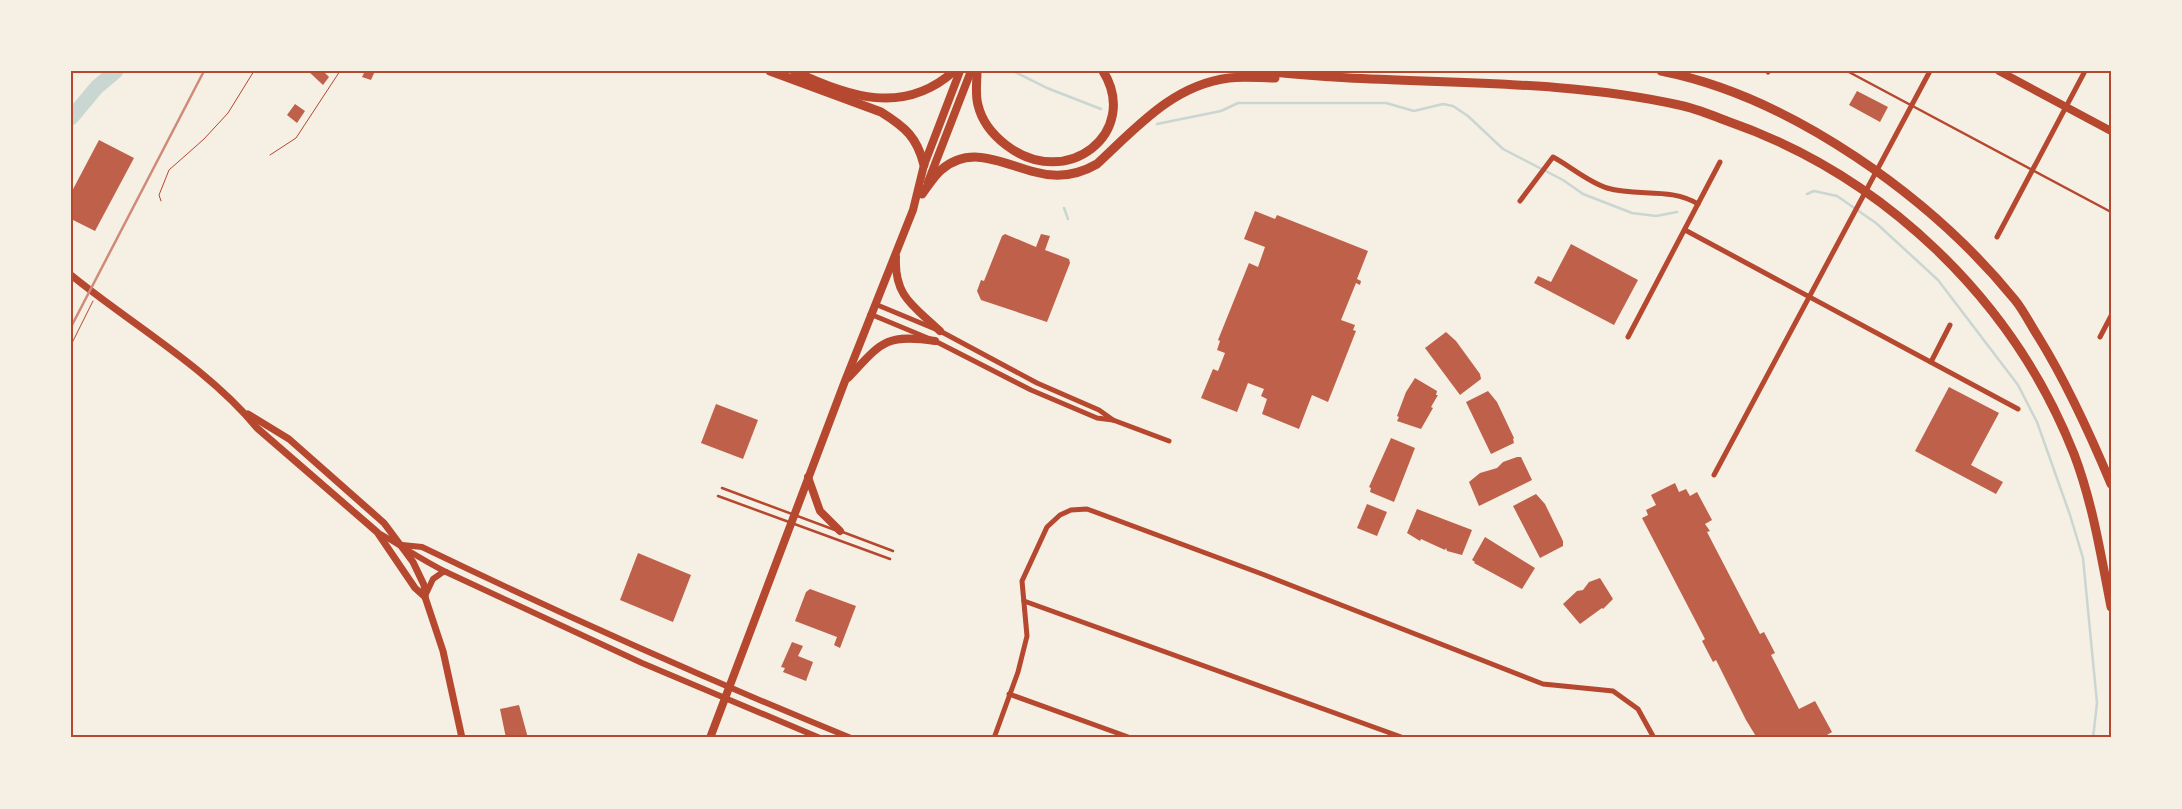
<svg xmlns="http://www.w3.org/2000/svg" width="2182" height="809" font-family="Cabin,sans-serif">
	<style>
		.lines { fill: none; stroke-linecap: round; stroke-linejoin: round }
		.stream { stroke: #c9d6d2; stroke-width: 2.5 }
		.river { stroke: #c9d6d2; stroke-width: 15 }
		.building { fill: #bf614a }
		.path { stroke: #b5482f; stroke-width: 1 }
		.service { stroke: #b5482f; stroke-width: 2.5 }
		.minor { stroke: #b5482f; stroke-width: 5 }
		.tertiary { stroke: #b5482f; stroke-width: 6 }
		.secondary { stroke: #b5482f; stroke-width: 7 }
		.primary { stroke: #b5482f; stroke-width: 8 }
		.motorway { stroke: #b5482f; stroke-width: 9 }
		.rail { stroke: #cf8b77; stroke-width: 2.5 }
		.neatline { fill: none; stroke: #b5482f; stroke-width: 2 }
	</style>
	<rect width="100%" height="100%" fill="#f6efe4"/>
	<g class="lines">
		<g class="stream">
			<polyline points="1015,72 1047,88 1101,109"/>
			<polyline points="1157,124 1221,111 1238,103 1386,103 1414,111 1443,104 1453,106 1468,116 1503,149 1563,180 1583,194 1632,213 1656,216 1677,212"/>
			<polyline points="1807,194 1814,191 1837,196 1876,223 1938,280 2018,385 2037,422 2070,515 2083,558 2097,703 2093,738"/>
			<polyline points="1064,208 1068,219"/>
		</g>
		<polyline class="river" points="71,118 97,87 116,71"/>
	</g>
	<g class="building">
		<polygon points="308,71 323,71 329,77 323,85"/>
		<polygon points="365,71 375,71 371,80 362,77"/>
		<polygon points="1857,91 1888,107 1880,122 1849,105"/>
		<polygon points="295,104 305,111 297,123 287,115"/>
		<polygon points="99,140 134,158 95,231 71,219 71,193"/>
		<polygon points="1255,211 1275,219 1277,215 1368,251 1357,279 1361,281 1360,285 1356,283 1341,320 1355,325 1353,330 1356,331 1328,402 1312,395 1299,429 1262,414 1267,399 1261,396 1264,389 1248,383 1237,412 1201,398 1213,369 1218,371 1225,353 1217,350 1220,341 1218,340 1249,263 1258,267 1265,247 1244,239"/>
		<polygon points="1005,234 1036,247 1041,234 1050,236 1045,250 1069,259 1070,263 1047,322 981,300 977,291 981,280 984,281 1002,236"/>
		<polygon points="1571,244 1638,280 1614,325 1534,283 1538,276 1551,282"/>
		<polygon points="1446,332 1456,341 1480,374 1481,379 1460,395 1425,348"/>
		<polygon points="1415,378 1437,391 1436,395 1438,395 1431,407 1433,408 1421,429 1397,421 1399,417 1397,416 1406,392"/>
		<polygon points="1949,387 1999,413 1971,465 2003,482 1996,494 1915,451"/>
		<polygon points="1488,391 1497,402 1514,438 1513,439 1514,443 1491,454 1466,402"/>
		<polygon points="716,404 758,420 743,459 701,443"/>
		<polygon points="1391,438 1415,448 1394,502 1370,492 1371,488 1369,487"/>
		<polygon points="1517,457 1521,457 1532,480 1479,506 1469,482 1480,473 1497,468 1503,462"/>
		<polygon points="1675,483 1679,492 1686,489 1690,496 1697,492 1712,520 1705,524 1710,531 1707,532 1760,634 1764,632 1775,653 1771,655 1799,709 1815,701 1832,732 1827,735 1829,738 1757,738 1746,720 1716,660 1713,662 1702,641 1705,639 1642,518 1648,515 1646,510 1656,505 1651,495"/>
		<polygon points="1536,494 1545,504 1563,541 1563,546 1540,558 1513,506"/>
		<polygon points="1367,504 1387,512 1377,536 1357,528"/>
		<polygon points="1417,509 1472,530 1462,555 1447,551 1446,548 1445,550 1421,539 1420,541 1407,533"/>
		<polygon points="1485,537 1535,568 1522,589 1474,563 1475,562 1472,560"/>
		<polygon points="638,553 691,575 673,622 620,600"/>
		<polygon points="1600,578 1613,599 1603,609 1602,608 1580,624 1563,604 1577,591 1583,590 1589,582"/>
		<polygon points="810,589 856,606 840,648 834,645 837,637 795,621 806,592"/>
		<polygon points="792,642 803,646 798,656 813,662 806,681 783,672 785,668 781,667"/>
		<polygon points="519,705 528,738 506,738 500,709"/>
	</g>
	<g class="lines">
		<g class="path">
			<polyline points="270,155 296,138 340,71"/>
			<polyline points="161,201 159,195 169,170 204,139 228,113 254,71"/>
			<polyline points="71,345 93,301"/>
		</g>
		<g class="service">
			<polyline points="1847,71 2111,212"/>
			<polyline points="722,488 835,530"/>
			<polyline points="718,496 890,559"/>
			<polyline points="840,531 893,551"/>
		</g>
		<g class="minor">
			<polyline points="1768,72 1769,71"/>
			<path d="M1520 201 1553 157C1570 166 1588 182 1607 188 1637 197 1671 187 1698 204"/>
			<polyline points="1685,230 2018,409"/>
			<polyline points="1997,237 2085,71"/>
			<polyline points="875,304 940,331 1037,383 1099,410 1113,420"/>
			<polyline points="870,314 935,341 1031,390 1097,418 1113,420 1169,441"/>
			<polyline points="1628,337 1720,162"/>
			<polyline points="2100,337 2111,316"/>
			<polyline points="1931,362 1950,325"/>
			<polyline points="1714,475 1930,71"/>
			<polyline points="1024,601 1404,738"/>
			<polyline points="1009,694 1131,738"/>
			<polyline points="994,738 1018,672 1027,636 1022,581 1047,527 1060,515 1071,510 1087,509 1262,574 1543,684 1613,691 1638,709 1654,738"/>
		</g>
		<g class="tertiary">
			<path d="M377 532C400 545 422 560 446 572L642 663 820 738"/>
			<path d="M402 545 422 547C563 615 706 679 851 738"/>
			<polyline points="425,596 433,579 443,572 446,572"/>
		</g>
		<g class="secondary">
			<path d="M71 275C131 324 208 368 257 428L377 532 415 588 425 597"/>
			<polyline points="248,414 289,439 384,523 413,562 424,585 425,597 443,651 462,738"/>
		</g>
		<g class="primary">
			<polyline points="1999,71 2111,131"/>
			<polyline points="928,182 971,71"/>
			<path d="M896 257C894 297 914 306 940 331"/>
			<path d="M848 378C881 343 885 333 935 341"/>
			<polyline points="808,477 820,511 840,531"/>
			<polyline points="710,738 845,381 913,210 924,165 960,71"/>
		</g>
		<g class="motorway">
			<path d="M770 71 881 112C905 127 917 137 924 165"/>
			<path d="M794 71C848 97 904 116 954 71"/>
			<path d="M977 71C977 83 975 94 978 105 982 122 993 135 1006 145 1067 192 1141 132 1103 71"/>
			<path d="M1263 71C1399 87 1545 75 1679 105 1695 108 1711 115 1727 121 1883 175 2013 299 2074 454 2093 504 2101 556 2111 607"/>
			<path d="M1661 71C1792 97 1932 198 2015 300 2024 311 2031 326 2039 338 2068 385 2090 434 2111 484"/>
			<path d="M922 194C928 186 934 176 941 170 971 144 1003 164 1035 172 1056 178 1078 175 1097 164 1137 127 1173 85 1229 78 1244 76 1260 78 1275 78"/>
		</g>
		<polyline class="rail" points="71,327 204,71"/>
	</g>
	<rect width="2182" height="809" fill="none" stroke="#f6efe4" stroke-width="145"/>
	<rect x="72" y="72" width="2038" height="664" class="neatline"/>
</svg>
